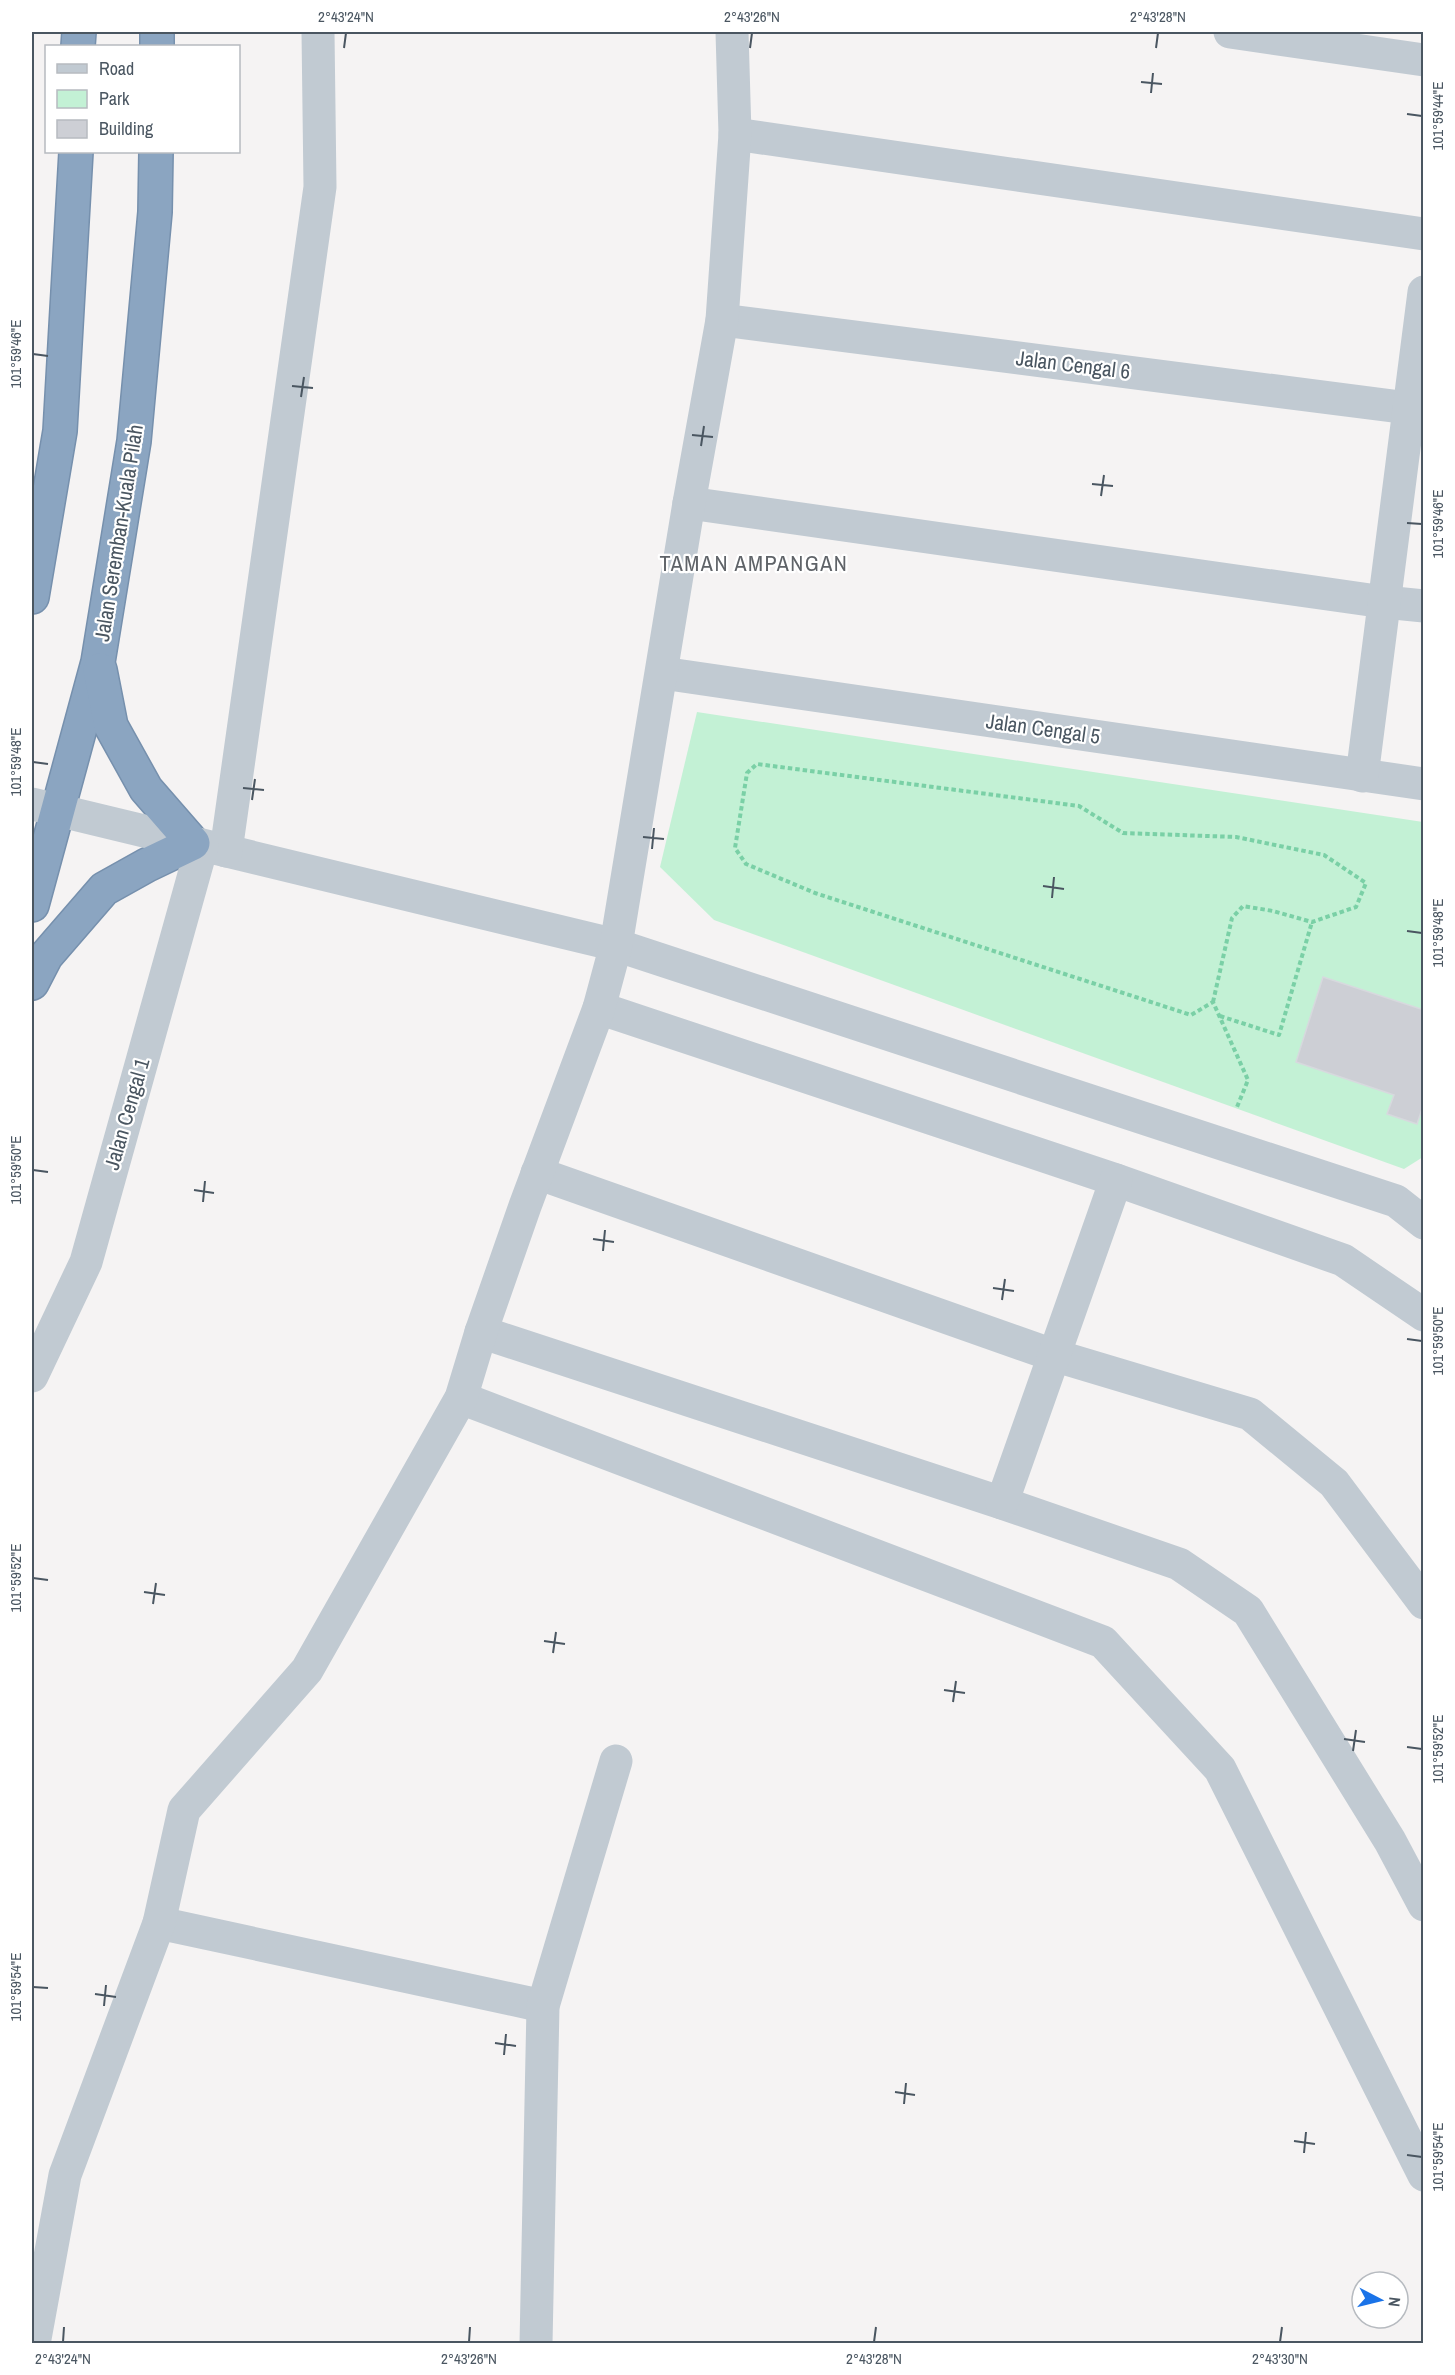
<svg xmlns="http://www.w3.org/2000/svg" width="1455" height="2375" font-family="'Archivo Narrow',sans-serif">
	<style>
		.green { fill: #c3f1d5 }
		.building { fill: #cdcfd5; stroke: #d7d9de; stroke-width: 1.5 }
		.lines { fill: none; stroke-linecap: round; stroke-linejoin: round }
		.highway-casing { stroke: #7690ad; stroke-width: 36 }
		.path { stroke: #7ad0a6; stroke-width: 4; stroke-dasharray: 4.5 3; stroke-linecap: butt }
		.minor { stroke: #c1cad2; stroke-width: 33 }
		.highway { stroke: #8ba5c1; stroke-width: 33 }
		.ticks { fill: none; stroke: #4a5661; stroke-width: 2 }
		.labels { text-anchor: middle; stroke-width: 4.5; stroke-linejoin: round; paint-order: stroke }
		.street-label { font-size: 21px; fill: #4a5661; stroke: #fff }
		.neighbourhood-label { font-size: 22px; letter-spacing: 1.5px; fill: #5f6368; stroke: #fff }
		.neatline { fill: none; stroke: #4a5661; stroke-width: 2 }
		.ticks-label { font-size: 15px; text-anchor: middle; fill: #4a5661 }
	</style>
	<rect width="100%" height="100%" fill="#f5f3f3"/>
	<polygon class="green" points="697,712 1423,822 1423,1157 1404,1169 714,920 660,867"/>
	<polygon class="building" points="1323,977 1424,1010 1424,1103 1417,1124 1387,1114 1394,1095 1296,1062"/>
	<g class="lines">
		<g class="highway-casing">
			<g id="highway">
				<polyline points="78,46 79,32"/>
				<polyline points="157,46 157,32"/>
				<polyline points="32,597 60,431 76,152"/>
				<polyline points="32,905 98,662 134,441 155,212 156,152"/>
				<polyline points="32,983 46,956 104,889 147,865 193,843 146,789 111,726 100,670"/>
			</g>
		</g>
		<g class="path">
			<polyline points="1213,1002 1232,918 1243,906 1273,911 1312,922 1356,907 1366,883 1324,855 1236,837 1123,833 1079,806 757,764 747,773 735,848 746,864 815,893 1191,1015 1213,1002 1248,1080 1237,1107"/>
			<polyline points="1220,1016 1279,1035 1312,922"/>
		</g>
		<g class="minor">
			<polyline points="1230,32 1424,60"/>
			<polyline points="735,134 1424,234"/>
			<polyline points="722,320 1424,410"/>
			<polyline points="689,503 1384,602 1424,606"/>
			<polyline points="662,673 1424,784"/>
			<polyline points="1362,776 1424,292"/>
			<polyline points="32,804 616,945 1396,1201 1424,1223"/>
			<polyline points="226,851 320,187 318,32"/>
			<polyline points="599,1008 1116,1180 1343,1260 1424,1315"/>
			<polyline points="537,1173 1053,1355 1250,1414 1334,1483 1424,1603"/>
			<polyline points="481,1332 1002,1503 1179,1564 1248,1611 1390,1841 1424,1905"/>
			<polyline points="32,1376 86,1262 202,846"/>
			<polyline points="461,1398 1103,1642 1220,1769 1424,2175"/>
			<polyline points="1002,1503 1116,1180"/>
			<polyline points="159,1923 543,2006"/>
			<polyline points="34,2344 65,2175 159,1923 184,1810 307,1670 461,1398 481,1332 525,1206 599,1008 616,945 689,503 722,320 735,134 732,32"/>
			<polyline points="536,2344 543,2006 616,1761"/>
		</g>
		<use href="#highway" class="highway"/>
	</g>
	<path class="ticks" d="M344 48 346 33M750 48 752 33M1156 48 1158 33M1141 82 1162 84M1151 93 1153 73M1407 114 1422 116M33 354 48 356M292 386 313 388M301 397 304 377M692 435 713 437M701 446 704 426M1092 484 1113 486M1101 496 1104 475M1407 523 1422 524M33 762 48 764M243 788 264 790M252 800 255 779M643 837 664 839M652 849 654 828M1043 886 1064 889M1052 898 1054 877M1407 931 1422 933M33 1170 48 1172M194 1190 214 1193M203 1202 205 1181M593 1239 614 1242M603 1251 605 1230M993 1288 1014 1291M1002 1300 1005 1279M1407 1339 1422 1341M33 1578 48 1580M144 1592 165 1595M153 1604 156 1583M544 1641 565 1644M553 1653 556 1632M944 1690 965 1693M953 1702 956 1681M1344 1739 1365 1742M1407 1747 1422 1749M1353 1751 1356 1730M33 1987 48 1988M95 1994 116 1997M104 2006 106 1985M495 2043 516 2046M504 2055 506 2034M895 2092 915 2095M904 2104 906 2083M1294 2141 1315 2144M1304 2153 1306 2132M1407 2155 1422 2157M63 2342 64 2327M469 2342 470 2327M874 2342 876 2327M1280 2342 1282 2327"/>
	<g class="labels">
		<g class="street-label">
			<text transform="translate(1073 365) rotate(7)" y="7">Jalan Cengal 6</text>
			<text transform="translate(119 533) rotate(-81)" y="7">Jalan Seremban-Kuala Pilah</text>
			<text transform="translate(1043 729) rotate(8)" y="7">Jalan Cengal 5</text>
			<text transform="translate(127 1114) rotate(-74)" y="7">Jalan Cengal 1</text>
		</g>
		<g class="neighbourhood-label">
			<text x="754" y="571">TAMAN AMPANGAN</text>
		</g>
	</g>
	<rect width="1455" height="2375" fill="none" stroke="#ffffff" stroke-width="66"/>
	<rect x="45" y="45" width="195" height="108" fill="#ffffff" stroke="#b7bbc0" stroke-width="1.5"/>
	<rect x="57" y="64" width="30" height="9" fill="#c1cad2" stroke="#b7bbc0" stroke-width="1.5"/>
	<text x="99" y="75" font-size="18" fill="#4a5661">Road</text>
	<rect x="57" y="90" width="30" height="18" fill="#c3f1d5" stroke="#b7bbc0" stroke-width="1.5"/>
	<text x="99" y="105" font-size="18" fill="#4a5661">Park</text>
	<rect x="57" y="120" width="30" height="18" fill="#cdcfd5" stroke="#b7bbc0" stroke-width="1.5"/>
	<text x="99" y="135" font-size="18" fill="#4a5661">Building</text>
	<g transform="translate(1380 2300) rotate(97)"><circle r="28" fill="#ffffff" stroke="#b7bbc0" stroke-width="1.5"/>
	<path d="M0-4.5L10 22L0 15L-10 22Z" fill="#1a73e8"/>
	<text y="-9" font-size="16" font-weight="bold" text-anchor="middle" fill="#4a5661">N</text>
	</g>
	<rect x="33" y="33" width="1389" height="2309" class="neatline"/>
	<g class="ticks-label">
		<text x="346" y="22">2°43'24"N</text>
		<text x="752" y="22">2°43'26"N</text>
		<text x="1158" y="22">2°43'28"N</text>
		<text transform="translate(1438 116) rotate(-90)" y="5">101°59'44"E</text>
		<text transform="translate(16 354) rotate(-90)" y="5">101°59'46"E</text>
		<text transform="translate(1438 524) rotate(-90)" y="5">101°59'46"E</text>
		<text transform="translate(16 762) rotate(-90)" y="5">101°59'48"E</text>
		<text transform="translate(1438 933) rotate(-90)" y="5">101°59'48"E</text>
		<text transform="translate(16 1170) rotate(-90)" y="5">101°59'50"E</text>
		<text transform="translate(1438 1341) rotate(-90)" y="5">101°59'50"E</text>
		<text transform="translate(16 1578) rotate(-90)" y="5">101°59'52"E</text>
		<text transform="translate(1438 1749) rotate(-90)" y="5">101°59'52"E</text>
		<text transform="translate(16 1987) rotate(-90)" y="5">101°59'54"E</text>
		<text transform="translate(1438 2157) rotate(-90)" y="5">101°59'54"E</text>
		<text x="63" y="2364">2°43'24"N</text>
		<text x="469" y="2364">2°43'26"N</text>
		<text x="874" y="2364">2°43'28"N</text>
		<text x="1280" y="2364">2°43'30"N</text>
	</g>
</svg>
